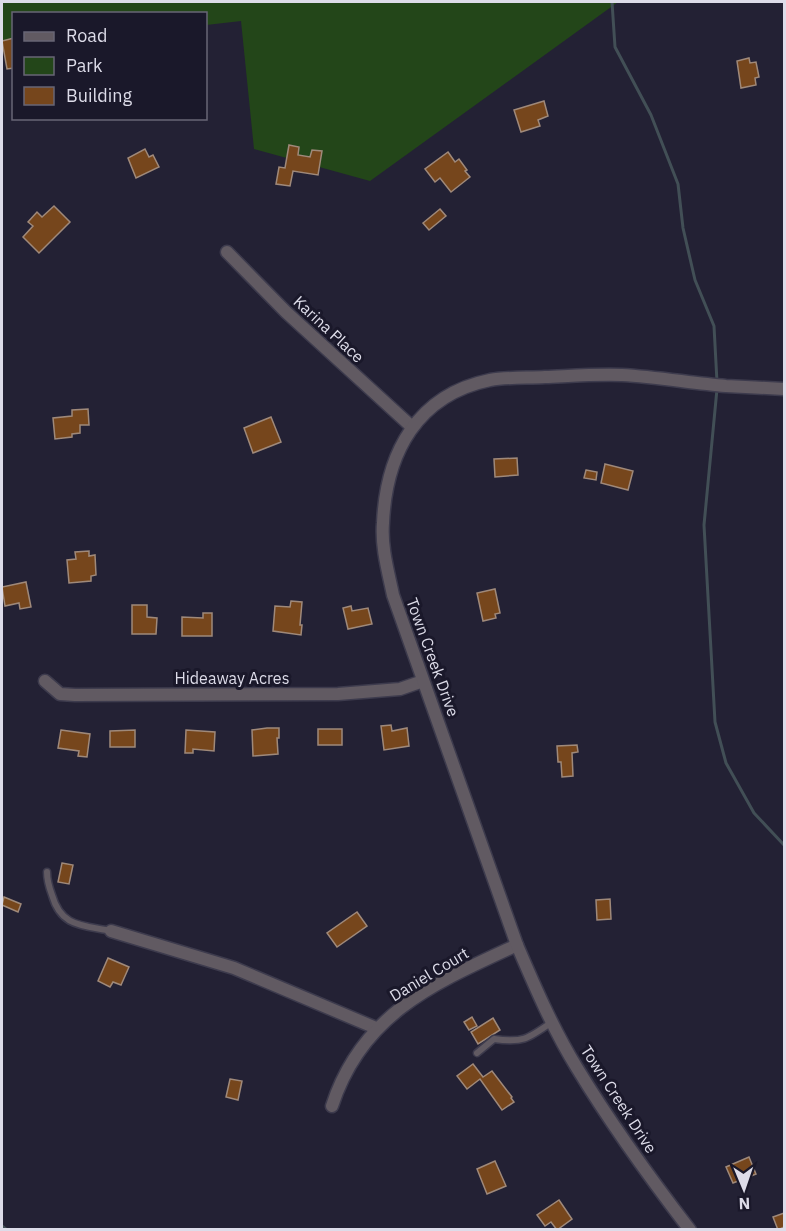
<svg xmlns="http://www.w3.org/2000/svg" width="786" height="1231" font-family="'IBM Plex Sans',sans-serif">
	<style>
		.green { fill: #234619 }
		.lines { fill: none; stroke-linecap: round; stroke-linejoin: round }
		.stream { stroke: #424f56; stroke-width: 3 }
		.building { fill: #76461c; stroke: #9f897a; stroke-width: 1.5 }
		.lane-casing { stroke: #3d3b4d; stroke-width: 9 }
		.street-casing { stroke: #3d3b4d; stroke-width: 15 }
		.lane { stroke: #615a62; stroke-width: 6 }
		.street { stroke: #615a62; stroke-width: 12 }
		.labels { text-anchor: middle; stroke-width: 6; stroke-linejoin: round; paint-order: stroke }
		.street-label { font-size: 16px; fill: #dddce9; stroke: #1a182a }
	</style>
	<rect width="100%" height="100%" fill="#232134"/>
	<polygon class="green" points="2,2 618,2 370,181 254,149 241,21 206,25 206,14 14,14 13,51 2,52"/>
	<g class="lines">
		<g class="stream">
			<polyline points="612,2 615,47 651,115 678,184 683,228 695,280 714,326 717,382"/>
			<polyline points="717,389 704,525 715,722 726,763 754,813 784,845"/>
			<polyline points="2,1226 7,1230"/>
		</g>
	</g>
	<g class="building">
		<polygon points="14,38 14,68 7,69 2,41"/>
		<polygon points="749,58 750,63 756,62 759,77 755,78 756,85 741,88 737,61"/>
		<polygon points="544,101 548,116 538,120 540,126 521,132 514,110"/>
		<polygon points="289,145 299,147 298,155 310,157 312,150 322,151 318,175 293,171 290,186 276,184 279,167 285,168"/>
		<polygon points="145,149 149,157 153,155 159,167 136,178 128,158"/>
		<polygon points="448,152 455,162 459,159 467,170 465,171 470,177 451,192 440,178 435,182 425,169"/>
		<polygon points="54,206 70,222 39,253 23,237 33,226 28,222 37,212 42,217"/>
		<polygon points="440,209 446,216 429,230 423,223"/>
		<polygon points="88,409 89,425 80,425 80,433 72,434 72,437 55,439 53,418 72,416 72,410"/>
		<polygon points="271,417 281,442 253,453 244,428"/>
		<polygon points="517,458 518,475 495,477 494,459"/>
		<polygon points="605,464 633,471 628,490 601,483"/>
		<polygon points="586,470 597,472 596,480 584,478"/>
		<polygon points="89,551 89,556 95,555 96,575 91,576 91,581 69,583 67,560 76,559 75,552"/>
		<polygon points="26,582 31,607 20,609 19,603 5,606 2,587"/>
		<polygon points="495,589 500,613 495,614 496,618 483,621 477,593"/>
		<polygon points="291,601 302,602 300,625 302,625 301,635 273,631 275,606 290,607"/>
		<polygon points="132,605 147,605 147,617 157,618 156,634 132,634"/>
		<polygon points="351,606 352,611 368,608 372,624 348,629 343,608"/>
		<polygon points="203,613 212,613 212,636 182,636 182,617 203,618"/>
		<polygon points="391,725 392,731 407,728 409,746 384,750 381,726"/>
		<polygon points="267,728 279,728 279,738 277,738 278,754 253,756 252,730"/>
		<rect x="318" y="729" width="24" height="16"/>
		<polygon points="61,730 90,734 87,757 78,756 79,751 58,748"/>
		<polygon points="135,730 135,747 110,747 110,731"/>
		<polygon points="186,730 215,732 214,751 193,749 193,753 185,753"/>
		<polygon points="577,745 578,752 572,753 573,776 562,777 561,762 558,762 557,746"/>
		<polygon points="62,863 73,865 69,884 58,882"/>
		<polygon points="4,897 21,904 18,912 2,905"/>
		<polygon points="610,899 611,919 597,920 596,900"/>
		<polygon points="357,912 367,926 337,947 327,933"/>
		<polygon points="108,958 129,967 121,985 113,982 110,987 98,981"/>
		<polygon points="472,1017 477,1026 469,1030 464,1022"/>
		<polygon points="493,1018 500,1030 478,1044 471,1032"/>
		<polygon points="473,1064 483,1077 492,1071 512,1097 511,1098 514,1102 502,1110 480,1079 467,1089 457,1076"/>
		<polygon points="230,1079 242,1081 238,1100 226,1097"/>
		<polygon points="749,1157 756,1174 733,1183 726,1167"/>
		<polygon points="495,1161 506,1186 487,1194 477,1169"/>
		<polygon points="559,1200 572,1219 557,1230 551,1222 545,1226 537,1215"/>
		<polygon points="784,1213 784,1227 778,1230 773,1217"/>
	</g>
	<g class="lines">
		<g class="lane-casing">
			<g id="lane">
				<path d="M47 872C47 880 49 887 52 895 61 927 82 925 111 931"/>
				<path d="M477 1053 494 1039C523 1043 528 1039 552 1022"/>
			</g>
		</g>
		<g class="street-casing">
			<g id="street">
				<polyline points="227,252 286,312 412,427"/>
				<polyline points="45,681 60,694 75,695 338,694 400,689 423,681"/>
				<polyline points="111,931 234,968 376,1028"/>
				<path d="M332 1106C362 1013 435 983 517 945"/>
				<path d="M690 1230C650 1178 611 1124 577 1068 553 1029 535 987 517 945L393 595C388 571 381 547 383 523 386 453 417 395 490 380 508 377 527 378 545 377 570 376 596 374 622 375 657 377 691 383 726 386 745 387 765 388 784 389"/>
			</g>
		</g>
		<use href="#lane" class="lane"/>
		<use href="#street" class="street"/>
	</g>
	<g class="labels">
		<g class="street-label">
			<text transform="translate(329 329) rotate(43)" y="6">Karina Place</text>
			<text transform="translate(433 657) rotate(70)" y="6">Town Creek Drive</text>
			<text x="232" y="684">Hideaway Acres</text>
			<text transform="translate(429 974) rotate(-31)" y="6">Daniel Court</text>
			<text transform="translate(619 1099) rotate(57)" y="6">Town Creek Drive</text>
		</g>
	</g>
	<rect width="786" height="1231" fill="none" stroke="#dddce9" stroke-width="6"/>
	<rect x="12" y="12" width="195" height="108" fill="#1a182a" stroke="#686676" stroke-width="1.5"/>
	<rect x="24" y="32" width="30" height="9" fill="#615a62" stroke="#686676" stroke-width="1.5"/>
	<text x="66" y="42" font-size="18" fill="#dddce9">Road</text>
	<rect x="24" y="57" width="30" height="18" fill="#234619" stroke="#686676" stroke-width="1.5"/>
	<text x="66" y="72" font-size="18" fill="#dddce9">Park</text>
	<rect x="24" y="87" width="30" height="18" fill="#76461c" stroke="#686676" stroke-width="1.5"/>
	<text x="66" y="102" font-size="18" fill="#dddce9">Building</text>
	<g transform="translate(744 1189) rotate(178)" stroke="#1a182a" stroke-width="4.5" paint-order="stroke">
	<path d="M0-4.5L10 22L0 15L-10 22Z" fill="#dddce9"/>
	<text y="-9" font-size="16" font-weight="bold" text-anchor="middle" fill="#dddce9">N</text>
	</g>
</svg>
